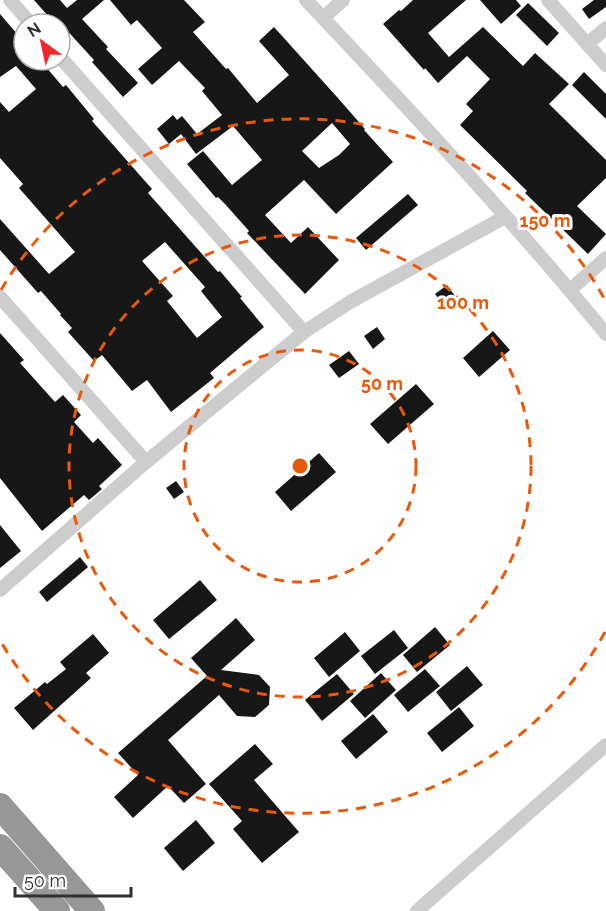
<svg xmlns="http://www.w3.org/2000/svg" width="606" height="911" font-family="Raleway,sans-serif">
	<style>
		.building { fill: #171717; fill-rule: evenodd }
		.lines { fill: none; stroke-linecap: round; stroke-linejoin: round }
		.street { stroke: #cdcdcd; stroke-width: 14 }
		.highway { stroke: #979797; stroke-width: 26 }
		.ring { fill: none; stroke: #e8590c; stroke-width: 3; stroke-dasharray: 10 8 }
		.centre { fill: #e8590c; stroke: #fff; stroke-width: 3 }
		.ring-label { font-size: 18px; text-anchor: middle; font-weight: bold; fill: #e8590c; stroke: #fff; stroke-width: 6; stroke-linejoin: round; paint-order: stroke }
	</style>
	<rect width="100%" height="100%" fill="#fff"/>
	<g class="building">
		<polygon points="34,0 60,0 67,8 77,0 104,0 82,19 108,47 106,49 138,83 123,97 92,62 94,60 62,25 60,27 60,24 55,24"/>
		<path d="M110 0H184L205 22 193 32 226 69 228 68 257 103 289 75 259 41 274 27 337 97 365 129 364 130 393 162 336 214 304 180 265 215 291 243 308 227 339 260 305 294 247 233 249 231 225 204 218 197 216 198 187 164 203 151 232 185 262 160 233 126 196 154 181 134 169 144 157 129 173 115 177 120 182 116 197 134 222 115 202 91 205 88 179 61 152 85 138 69 162 48 137 20 131 25ZM332 123 350 144 339 155 319 168 302 151Z"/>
		<polygon points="413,0 466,0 428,33 449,57 483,27 523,66 535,53 569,84 549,104 606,160 606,178 577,206 606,234 588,254 525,193 527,191 460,125 473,111 466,104 490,79 467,56 438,83 425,68 424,70 383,24 399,10 401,11"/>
		<polygon points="480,0 516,0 521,6 501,24"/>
		<polygon points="594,0 606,0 606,7 589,19 582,9"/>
		<polygon points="528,3 559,33 547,46 516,15"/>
		<path d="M0 14 24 42V60H40L63 87 66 85 94 119 92 121 152 189 148 193 218 272 220 271 242 297 240 298 264 327 210 373 214 378 171 412 147 380 132 391 102 355 94 361 68 332 72 328 60 315 61 314 41 291 38 293 0 250V219L49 274 75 252 19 188 23 184 0 158V102L9 112 36 89 16 66 0 77ZM165 242 205 287 201 291 222 317 197 338 167 301 173 296 142 261Z"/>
		<polygon points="584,72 606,94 606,119 572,85"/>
		<polygon points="408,194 418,205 366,250 356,238"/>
		<polygon points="447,285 455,296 443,304 435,294"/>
		<polygon points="377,327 385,339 373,349 364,336"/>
		<polygon points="493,331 510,350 479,377 463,358"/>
		<polygon points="0,333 24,360 20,363 55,402 63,395 81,415 74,422 93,443 98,438 122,465 99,486 102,489 89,500 84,495 42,531 0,478"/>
		<polygon points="349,351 359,364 339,378 329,365"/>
		<polygon points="416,384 434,404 388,444 370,424"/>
		<polygon points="319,453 336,472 291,511 275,492"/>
		<polygon points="176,481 184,492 174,499 166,488"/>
		<polygon points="0,525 21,551 0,568"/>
		<polygon points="80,557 88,567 47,602 39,592"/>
		<polygon points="200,580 217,600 169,639 153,620"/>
		<polygon points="236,618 255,640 221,670 259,675 270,687 269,705 255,717 237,716 219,695 168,740 206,784 184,803 168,786 133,818 114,797 138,775 118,753 207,676 191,658"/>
		<polygon points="435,627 450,645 417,672 403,655"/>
		<polygon points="394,630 408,648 375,674 361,656"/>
		<polygon points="345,632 360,651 329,677 314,658"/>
		<polygon points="93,634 109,653 86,673 91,678 33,730 14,708 45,682 47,684 66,669 60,662"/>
		<polygon points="467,666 483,685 451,711 436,692"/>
		<polygon points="425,669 440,686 408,712 394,695"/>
		<polygon points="381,673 396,690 365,718 350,701"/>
		<polygon points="337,674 354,694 322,721 305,700"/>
		<polygon points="459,707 474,726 442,752 427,733"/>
		<polygon points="373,714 388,732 356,759 341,741"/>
		<polygon points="255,744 273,764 254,780 299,832 262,863 233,829 242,821 209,784"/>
		<polygon points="196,820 215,843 183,871 164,848"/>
	</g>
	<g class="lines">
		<g class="street">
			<polyline points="10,0 31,24"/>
			<path d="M306 0C409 109 511 218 606 334"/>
			<polyline points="548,0 606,65"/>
			<polyline points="323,18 343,0"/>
			<polyline points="587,44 606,28"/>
			<polyline points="60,57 304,332"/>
			<polyline points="570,290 606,258"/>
			<polyline points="0,297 146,462"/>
			<polyline points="0,590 146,462 304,332 350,302 505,217"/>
			<polyline points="417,911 606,745"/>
		</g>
		<g class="highway">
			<polyline points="0,806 92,911"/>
			<polyline points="0,847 57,911"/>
		</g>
	</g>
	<g class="ring">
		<circle cx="300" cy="466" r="116"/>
		<circle cx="300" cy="466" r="231"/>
		<path d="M605 632A347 347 0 0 1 1 642M1 290A347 347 0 0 1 605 300"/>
	</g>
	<circle cx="300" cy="466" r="9" class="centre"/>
	<g class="ring-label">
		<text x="545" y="227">150 m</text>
		<text x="463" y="309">100 m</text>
		<text x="382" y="390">50 m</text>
	</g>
	<g transform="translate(42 42) rotate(327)"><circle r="28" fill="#ffffff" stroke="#acacac" stroke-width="1.5"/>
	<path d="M0-4.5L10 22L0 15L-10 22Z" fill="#f2262e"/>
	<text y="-9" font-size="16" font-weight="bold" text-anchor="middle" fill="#303030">N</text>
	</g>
	<path d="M15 887v9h116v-9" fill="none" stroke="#303030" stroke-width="3"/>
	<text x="24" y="887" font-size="18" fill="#303030" stroke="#ffffff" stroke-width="4.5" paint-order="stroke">50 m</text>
</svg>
